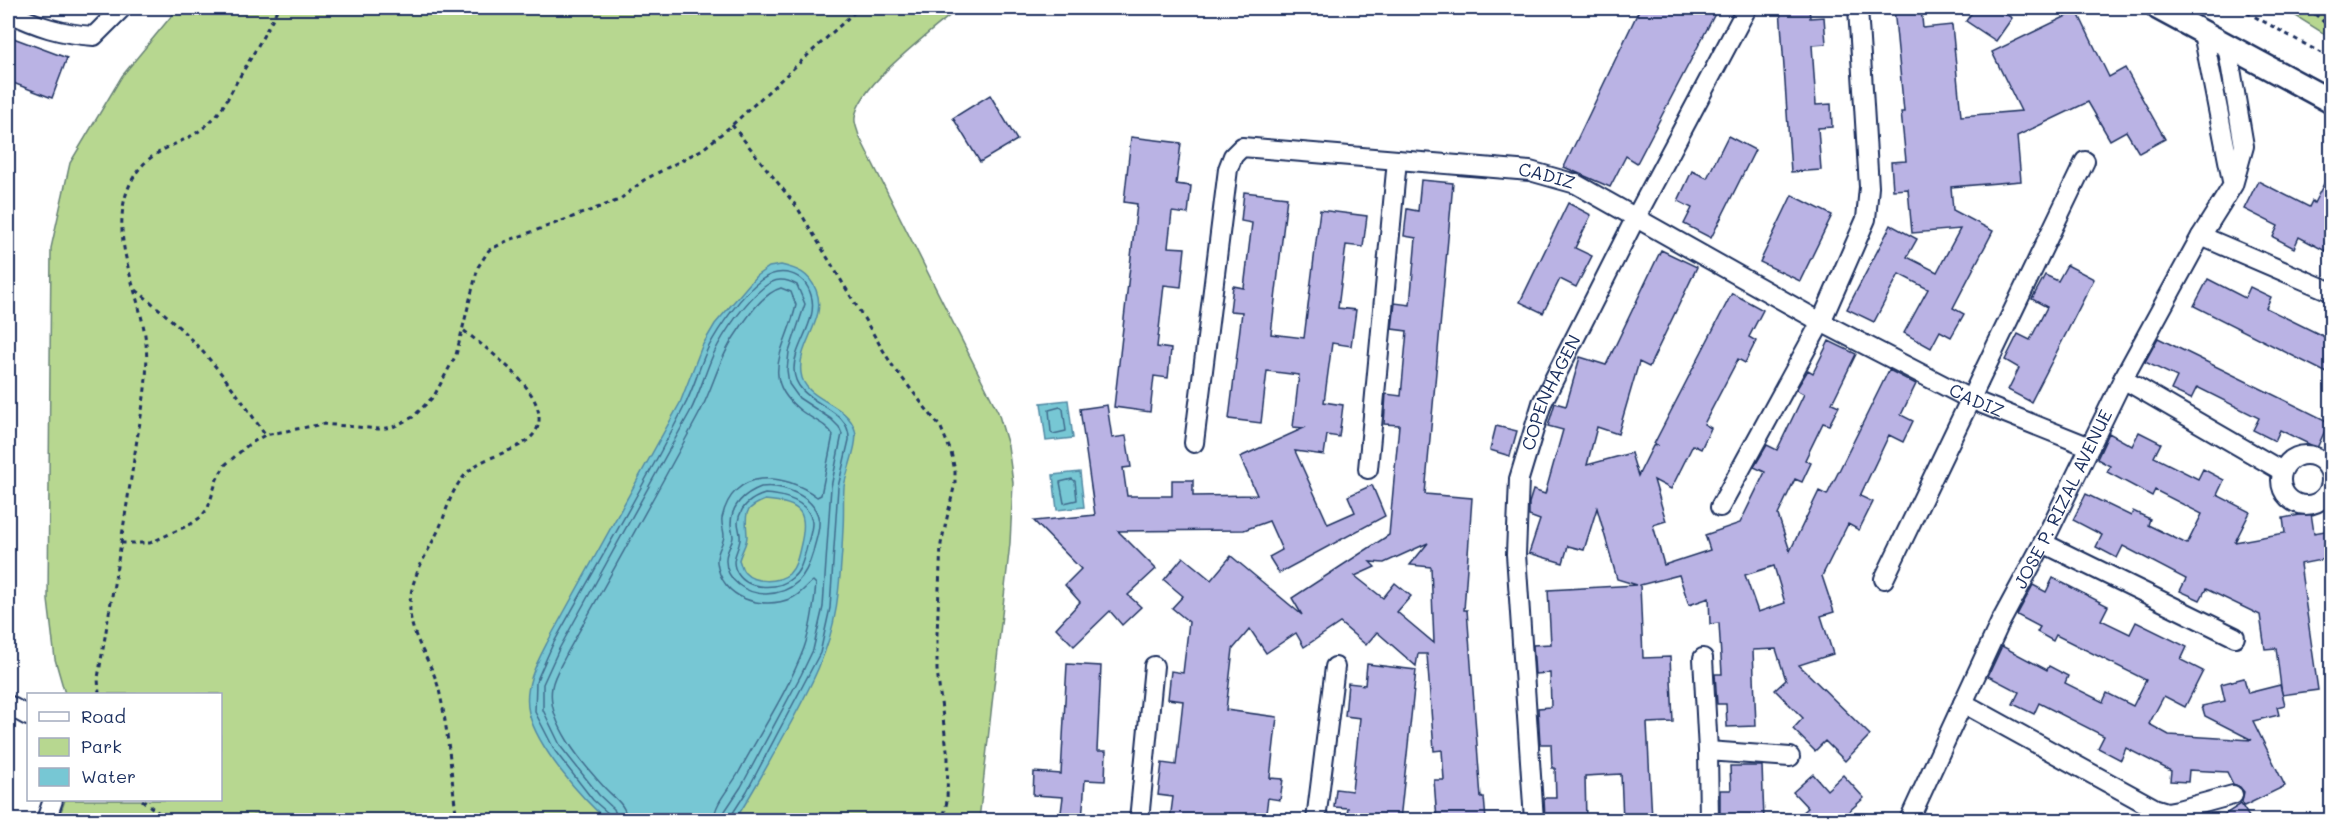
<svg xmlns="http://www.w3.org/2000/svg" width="2339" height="828" font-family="Mali,sans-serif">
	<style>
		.green { fill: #b7d790; stroke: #698377; stroke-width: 1.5 }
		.water { fill: #77c7d4; stroke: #528aa5; stroke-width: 1.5; fill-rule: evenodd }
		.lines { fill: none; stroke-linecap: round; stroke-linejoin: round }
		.shore { stroke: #406c8d; stroke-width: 1.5 }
		.building { fill: #bab3e4; stroke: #1b2f5e; stroke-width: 1.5; fill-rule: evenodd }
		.minor-casing { stroke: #1b2f5e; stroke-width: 22 }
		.major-casing { stroke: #1b2f5e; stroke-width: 27 }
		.path { stroke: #1b2f5e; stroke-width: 3; stroke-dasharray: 4.5 4.5; stroke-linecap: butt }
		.minor { stroke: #fff; stroke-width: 18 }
		.major { stroke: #fff; stroke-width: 22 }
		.labels { text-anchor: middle; stroke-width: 5; stroke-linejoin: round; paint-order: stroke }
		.street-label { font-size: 18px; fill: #1b2f5e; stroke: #fff }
	</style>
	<rect width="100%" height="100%" fill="#fff"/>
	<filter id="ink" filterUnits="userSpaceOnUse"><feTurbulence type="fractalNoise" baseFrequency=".0167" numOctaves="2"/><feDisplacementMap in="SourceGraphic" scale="12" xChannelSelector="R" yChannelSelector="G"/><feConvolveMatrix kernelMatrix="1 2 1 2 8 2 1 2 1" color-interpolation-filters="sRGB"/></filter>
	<g filter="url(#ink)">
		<g class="green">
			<path d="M178 8H959C934 29 857 86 855 118 854 123 858 131 859 136L998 412 1008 446 1013 483 1010 543 979 820H58L65 800H220V694H65L55 659 48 600 51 248 70 163 122 76Z"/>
			<polygon points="2283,8 2331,8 2331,38"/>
		</g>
		<g class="water">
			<path d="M781 265C798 269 809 273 816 290 828 319 797 344 801 373 804 401 847 402 855 430 859 443 846 472 844 487 843 500 844 514 843 528 842 555 840 583 836 609 829 654 808 691 787 730 770 761 754 791 735 820H607C581 798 537 747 529 713 523 688 536 664 547 643L680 403 702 346 715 324 756 276 769 267ZM765 500C803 503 809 513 800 548 798 557 796 567 789 574 778 583 754 583 745 573 741 569 741 564 739 560 741 552 747 544 747 536 746 515 742 509 765 500Z"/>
			<polygon points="1068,400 1073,438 1046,441 1041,403"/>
			<polygon points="1080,472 1084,507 1057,510 1053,475"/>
		</g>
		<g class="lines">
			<g class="shore">
				<polygon points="1060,407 1063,409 1066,431 1053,434 1051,432 1049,410"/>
				<polygon points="1072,479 1075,481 1077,500 1064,503 1060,482"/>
				<path d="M761 487C782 484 816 496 819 521 820 531 815 542 813 552 806 577 794 593 766 594 747 594 725 581 726 559 726 551 732 545 733 537 733 533 731 528 731 524 731 505 745 493 761 487Z"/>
				<path d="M765 494C783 495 810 501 812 523 812 532 808 541 806 550 803 560 801 571 792 578 779 590 748 590 738 574 729 560 738 553 740 540 741 533 738 528 738 522 740 506 752 498 765 494Z"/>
				<path d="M610 820 609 814 593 800 555 751 535 712 536 682 552 646C596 566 643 488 684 407 694 388 699 367 708 348 719 327 742 294 761 280 780 266 804 272 811 295 819 320 794 345 794 369 794 406 851 404 849 440L838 487 830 608 820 653 747 791 731 816 730 820"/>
				<path d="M618 820 614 809 599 795 561 747 543 710V684L559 649C603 570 647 491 690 412 700 393 705 372 714 353 724 332 746 301 764 287 775 278 785 278 797 285L805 304 789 352 787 370 789 384 799 398 831 419 839 427 842 434 831 487 823 607 813 650 801 675 741 787 725 811 723 820"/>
				<path d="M627 820C626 804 614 798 604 787 582 763 546 721 552 687 554 675 562 664 567 653 611 574 655 496 698 416 712 391 718 361 734 337 745 321 762 293 781 288L791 292 796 305C788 345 757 376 800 410 811 419 826 423 833 435L821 495 817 497C784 472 733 467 722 518 721 524 724 530 724 536 723 545 716 552 717 562 721 599 762 611 792 598 801 594 806 586 813 581L816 584C814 605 811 628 804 648 788 691 761 731 739 772 731 787 714 803 714 820"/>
			</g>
		</g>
		<g class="building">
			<polygon points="1640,8 1718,8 1637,163 1626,156 1610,187 1564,167"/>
			<polygon points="1780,8 1809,8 1810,18 1824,17 1826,44 1812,45 1816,105 1831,104 1832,127 1818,128 1821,170 1791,172"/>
			<polygon points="1894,8 1921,8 1923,28 1952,25 1961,116 2021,111 1992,52 2077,11 2109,77 2125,68 2165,139 2139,153 2126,131 2110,140 2088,102 2017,136 2021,181 1951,187 1953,210 1993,231 1953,308 1964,314 1951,337 1940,331 1931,348 1904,333 1928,289 1899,274 1874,322 1847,309 1891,225 1917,239 1907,257 1937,272 1960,229 1912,233 1908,189 1893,190 1891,162 1906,161 1901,112 1904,112"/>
			<polygon points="1975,8 1996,8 2012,18 1996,41 1966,21"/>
			<polygon points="8,36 67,58 52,98 8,81"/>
			<polygon points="990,95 1017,140 980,162 953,118"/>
			<polygon points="1728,136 1755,150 1711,238 1684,224 1692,208 1678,201 1692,171 1707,178"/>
			<polygon points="1131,137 1181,143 1176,184 1191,186 1188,214 1172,212 1168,247 1185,248 1181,287 1164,285 1157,347 1171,349 1168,378 1154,376 1150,412 1114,407 1137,204 1124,202"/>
			<polygon points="2331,170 2331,254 2299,237 2294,248 2273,237 2278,226 2244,209 2258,181 2309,207 2312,201 2314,203"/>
			<path d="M1421 180 1453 183 1425 494 1472 498 1464 610H1467L1481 798 1484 797 1486 820H1437L1434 780H1444L1442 750 1434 751 1427 654H1418L1416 666 1377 632 1366 645 1340 623 1304 647 1296 633 1266 653 1250 629 1233 649 1226 710 1277 717 1270 778 1283 779 1280 800 1268 798 1265 820H1170L1173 797 1158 795 1162 763 1176 765 1183 701 1168 699 1171 671 1183 673 1189 622 1172 608 1183 596 1164 580 1183 557 1211 580 1231 556 1302 615 1292 598 1389 535 1399 425 1384 424 1386 394 1401 396 1407 331 1392 329 1395 303 1410 305 1416 238 1404 236 1407 209 1418 211ZM1428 543 1410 565 1431 567 1434 643 1397 612 1411 596 1395 583 1383 598 1355 576 1375 567 1370 562 1384 563Z"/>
			<polygon points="1244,192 1287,197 1271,334 1304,338 1320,210 1367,216 1363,247 1346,245 1338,308 1356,310 1351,346 1332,343 1324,402 1343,405 1339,437 1327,435 1324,455 1295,451 1328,524 1355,512 1348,496 1372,485 1385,516 1279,573 1269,557 1282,550 1269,521 1244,530 1118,531 1156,569 1128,595 1141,607 1122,625 1110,611 1074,646 1056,628 1080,602 1065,585 1081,569 1034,521 1095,515 1080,409 1107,405 1112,438 1126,436 1131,467 1123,468 1127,496 1172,496 1172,480 1193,480 1193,496 1257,495 1240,457 1304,428 1293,427 1299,375 1267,371 1261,423 1229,419 1242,312 1230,311 1233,286 1244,288 1252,223 1241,221"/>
			<polygon points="1792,195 1832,215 1800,281 1760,262"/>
			<polygon points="1568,203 1591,215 1575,248 1592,256 1576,287 1560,279 1543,313 1520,302"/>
			<path d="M1661 250 1697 267 1649 367 1639 362 1618 434 1597 427 1587 465 1631 453 1638 476 1653 446 1658 445 1654 444 1732 293 1763 310 1749 337 1756 341 1745 363 1738 359 1704 424 1711 428 1701 449 1693 445 1671 489 1654 480 1666 521 1653 525 1664 565 1710 550 1705 535 1740 523 1765 472 1754 467 1767 445 1777 450 1804 394 1796 390 1808 370 1813 373 1829 341 1856 354 1832 403 1839 406 1829 425 1823 423 1805 460 1811 463 1802 482 1795 479 1778 515 1790 551 1819 491 1827 495 1889 370 1916 384 1901 415 1913 421 1903 442 1889 435 1860 496 1873 502 1859 530 1848 524 1822 576 1834 612 1821 616 1833 654 1799 665 1870 735 1845 761 1825 741 1815 751 1793 729 1803 718 1775 690 1786 680 1776 649 1753 650 1756 726 1727 727 1726 704H1717L1715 674H1722L1719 623 1710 624 1709 598 1689 605 1679 575 1640 585 1643 658 1670 657 1673 722 1647 723 1652 820H1623L1621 774 1585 776 1586 820H1545L1544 798H1556L1555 768H1552L1551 744H1540L1538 708 1551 707 1550 673 1535 674 1533 645 1551 644 1548 590 1637 585 1617 579 1597 508 1584 550 1568 546 1563 563 1529 553 1540 520 1529 516V503L1533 490 1545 494 1563 430 1548 426 1555 403 1566 406 1580 357 1606 365ZM1774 566 1785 603 1758 612 1745 575Z"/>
			<polygon points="2067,265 2094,279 2031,402 2008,390 2019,368 2005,360 2018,334 2030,340 2047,307 2032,299 2045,275 2058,281"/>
			<polygon points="2208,279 2245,298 2250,287 2271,297 2266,308 2331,340 2331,375 2194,306"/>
			<polygon points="2158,338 2329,422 2317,448 2280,430 2275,441 2253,430 2259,418 2197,387 2191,399 2171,390 2177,377 2145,362"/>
			<polygon points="1496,426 1517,431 1510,456 1490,450"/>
			<polygon points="2139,432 2161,443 2154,457 2198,479 2203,469 2224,480 2217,495 2250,512 2235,542 2285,533 2283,518 2311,513 2314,533 2331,530 2331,558 2300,564 2318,690 2282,695 2276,648 2265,649 2260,615 2206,589 2200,600 2180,591 2186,579 2123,546 2117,558 2096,547 2102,535 2073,520 2086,494 2131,516 2133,511 2150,519 2148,525 2187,544 2202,514 2155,490 2152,496 2107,472 2110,466 2097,459 2109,433 2132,446"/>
			<polygon points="2053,578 2108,606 2101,620 2130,634 2136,622 2187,647 2181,660 2203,671 2185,707 2164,696 2149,724 2169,735 2252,740 2205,716 2202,706 2225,701 2221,684 2244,678 2248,693 2280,685 2285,705 2277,707 2279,715 2253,721 2285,786 2244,806 2242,802 2244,792 2240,787 2233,784 2227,772 2189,770 2188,782 2170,781 2171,771 2126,748 2121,760 2098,748 2104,736 2039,703 2034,714 2013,704 2019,692 1988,676 2002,646 2047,670 2049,666 2068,676 2065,683 2103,702 2107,693 2133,706 2146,680 2056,635 2053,641 2037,632 2040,627 2017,615 2033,585 2046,592"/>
			<polygon points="1067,664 1101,666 1097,751 1106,751 1105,781 1085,780 1082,820 1060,820 1063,797 1033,795 1034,772 1061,774"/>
			<polygon points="1367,664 1416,670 1400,820 1346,820 1348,808 1334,807 1336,789 1352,791 1360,718 1345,716 1348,683 1365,685"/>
			<polygon points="1730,766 1762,766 1764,820 1733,820 1733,818 1720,818 1720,790 1731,790"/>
			<polygon points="1813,774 1827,790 1843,775 1864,798 1839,820 1794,820 1808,808 1793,792"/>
			<polygon points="2241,804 2251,820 2216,820"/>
		</g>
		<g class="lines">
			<g class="minor-casing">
				<g id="minor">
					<path d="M8 12C37 26 61 34 94 36L122 8"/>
					<polyline points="2203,33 2232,181"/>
					<polyline points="2201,236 2332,292"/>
					<polyline points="2123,379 2282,471"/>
					<path id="s1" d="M1194 443 1228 169 1233 156 1242 147 1530 171 1576 184 1821 322 1970 399 2090 447"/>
					<circle cx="2306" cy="480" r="25"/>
					<polyline points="1368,469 1397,160"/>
					<polyline points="1720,507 1821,322 1866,219 1869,187 1858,8"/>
					<polyline points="2043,543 2235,637"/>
					<polyline points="1884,579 2085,161"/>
					<polyline points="1703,658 1708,751"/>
					<polyline points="1963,703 2154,808 2167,812 2178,810 2233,795"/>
					<polyline points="8,705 28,716"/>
					<polyline points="46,820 53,800"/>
					<polyline points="1139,820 1154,666"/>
					<polyline points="1316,820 1335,667"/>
					<path id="s2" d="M1534 820 1516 554 1519 479 1542 403 1636 217 1747 8"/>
					<polyline points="1709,820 1708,751 1790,757"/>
					<path id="s3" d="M1909 820 2000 623 2043 543 2123 379 2201 236 2233 185 2244 146 2227 45"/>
				</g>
			</g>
			<g class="major-casing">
				<polyline id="major" points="2158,8 2332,102"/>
			</g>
			<g class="path">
				<polyline points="2239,8 2332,59"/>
				<polyline points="2308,8 2332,29"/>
				<polyline points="732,125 797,207 892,365 941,428 951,452 955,471 955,483 941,544 937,634 937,670 948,758 947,801 943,820"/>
				<path d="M136 290C193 335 226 375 265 435"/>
				<path d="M121 543C126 508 132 474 137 439 143 405 150 370 145 335 137 284 106 230 132 180 151 144 186 147 211 121 222 111 229 96 236 83 251 58 265 34 278 8"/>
				<polyline points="99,694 98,678 121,543 150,543 191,524 201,517 208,508 217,479 225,465 248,445 265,435 323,424 379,429 393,427 413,417 434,396 456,355 478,267 489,250 507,241 619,200 644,180 703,149 732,125 859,8"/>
				<polyline points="142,800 168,820"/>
				<path d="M244 820C263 812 281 814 301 820"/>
				<path d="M457 820C451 777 449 732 439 690 432 660 408 636 410 604 411 576 427 554 439 529 444 518 447 506 452 495 458 482 466 472 478 464 498 452 541 446 539 417 538 385 487 349 463 330"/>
			</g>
			<use href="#minor" class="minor"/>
			<use href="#major" class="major"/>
		</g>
	</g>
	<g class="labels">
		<g class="street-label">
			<text dy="6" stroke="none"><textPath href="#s1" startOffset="609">CADIZ</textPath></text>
			<text dy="6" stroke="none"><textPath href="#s2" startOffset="434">COPENHAGEN</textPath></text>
			<text dy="6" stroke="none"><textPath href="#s1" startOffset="1095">CADIZ</textPath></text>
			<text dy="6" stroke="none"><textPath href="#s3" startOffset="356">JOSE P. RIZAL AVENUE</textPath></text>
		</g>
	</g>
	<rect width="2339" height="828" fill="none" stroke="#fff" stroke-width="30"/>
	<rect x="15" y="15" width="2309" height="798" fill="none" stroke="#1b2f5e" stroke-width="2" filter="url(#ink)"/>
	<rect x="27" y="693" width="195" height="108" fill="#ffffff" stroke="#a4acbf" stroke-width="1.5"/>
	<rect x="39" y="712" width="30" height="9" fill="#ffffff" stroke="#a4acbf" stroke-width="1.5"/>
	<text x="81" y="723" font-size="18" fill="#1b2f5e">Road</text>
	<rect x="39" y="738" width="30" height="18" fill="#b7d790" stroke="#a4acbf" stroke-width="1.5"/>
	<text x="81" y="753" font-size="18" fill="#1b2f5e">Park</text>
	<rect x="39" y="768" width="30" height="18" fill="#77c7d4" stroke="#a4acbf" stroke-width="1.5"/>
	<text x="81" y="783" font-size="18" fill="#1b2f5e">Water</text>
</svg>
